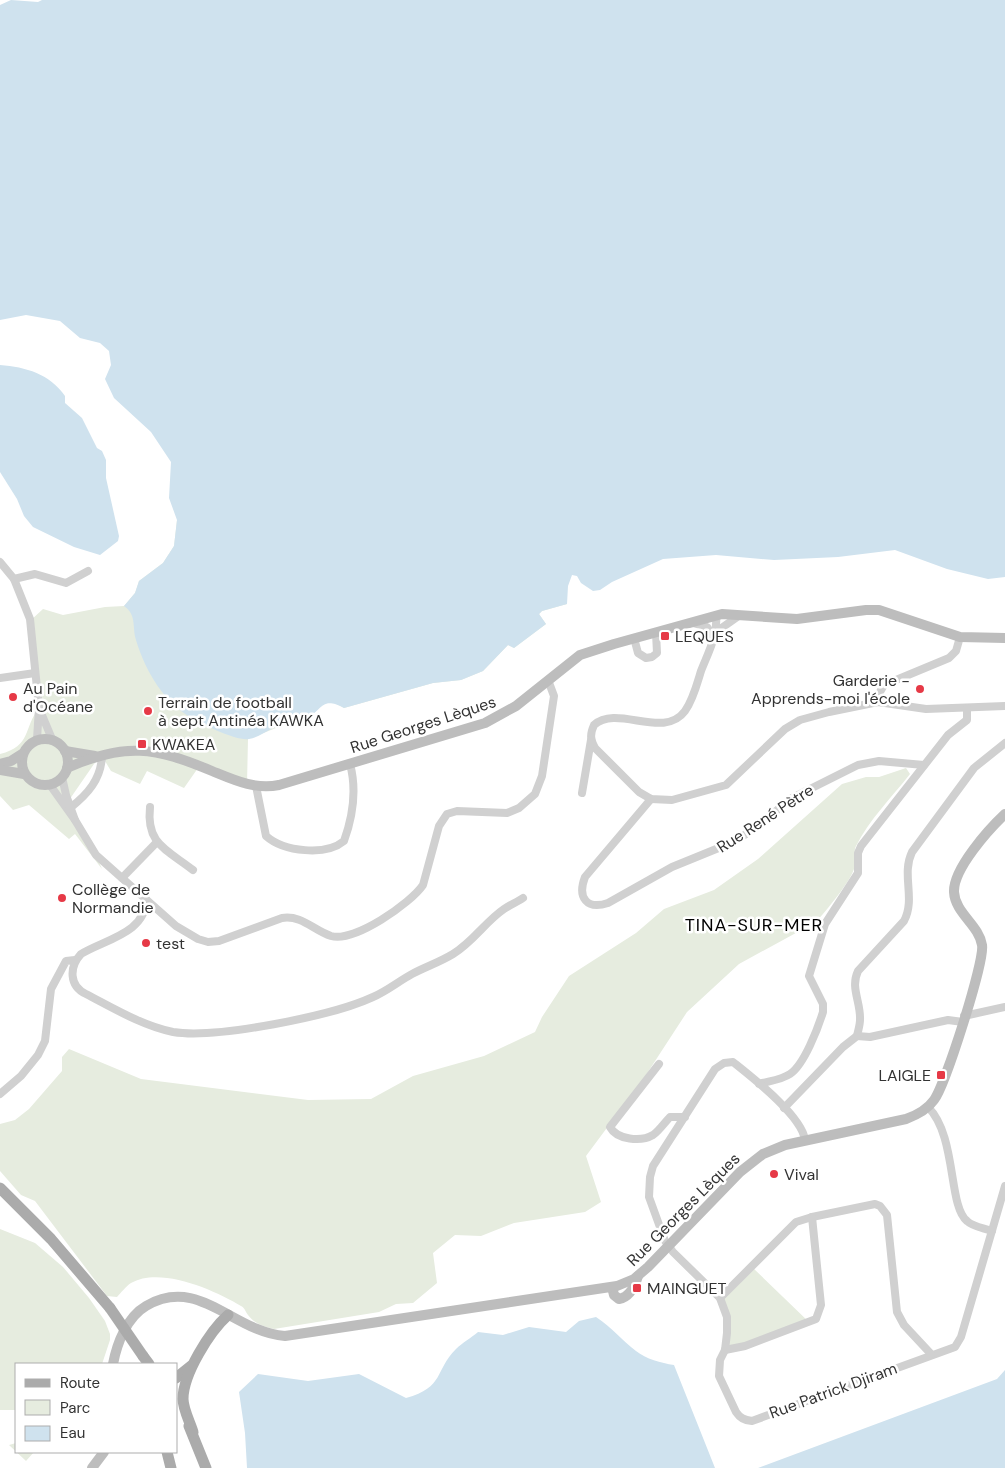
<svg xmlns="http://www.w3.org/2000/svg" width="1005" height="1468" font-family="'DM Sans',sans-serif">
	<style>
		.green { fill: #e6ecdf }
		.water { fill: #cfe2ee }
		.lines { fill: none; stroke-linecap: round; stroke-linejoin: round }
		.street { stroke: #d0d0d0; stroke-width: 8 }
		.secondary { stroke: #bdbdbd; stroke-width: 10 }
		.primary { stroke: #ababab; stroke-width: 11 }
		.primary-bridge { stroke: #ababab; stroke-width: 11 }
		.poi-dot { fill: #e63946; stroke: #fff; stroke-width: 2 }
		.labels { text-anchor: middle; stroke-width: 5; stroke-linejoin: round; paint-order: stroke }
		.poi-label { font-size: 16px; fill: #333; stroke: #fff; text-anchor: start }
		.street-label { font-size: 16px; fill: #333; stroke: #fff }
		.neighbourhood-label { font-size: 18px; letter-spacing: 1px; fill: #000; stroke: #fff }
	</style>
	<rect width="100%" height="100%" fill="#fff"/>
	<g class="green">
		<path d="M177 520 537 599 567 604 542 611 539 614 546 624 514 648 508 645 483 671 461 680 433 683 344 708 335 703H323L306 718 289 719 276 728 248 739 247 784 198 768 184 788 147 771 140 784 111 771 102 756 94 764 65 806 96 855 102 869 75 834 69 839 29 805 13 810 0 796V754C32 746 23 728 39 708L30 621 43 609 63 615 105 607 124 606 135 593 139 581 163 563 174 546Z"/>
		<path d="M906 768 910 774C892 797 869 820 856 846 853 852 856 861 854 869 850 882 826 911 816 922L739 964 687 1012 644 1078 586 1156 601 1202 585 1212 514 1223 481 1236 455 1235 433 1253 437 1283 413 1303 396 1304 379 1312 274 1329C263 1326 255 1324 248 1315 245 1311 245 1308 241 1306 215 1290 160 1266 131 1283 126 1286 121 1293 117 1297L107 1296 35 1201 21 1195 0 1171V1124L15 1120 29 1109 62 1071V1057L69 1049 141 1079 308 1100 371 1099 413 1076 484 1056 535 1032 542 1017 569 976 636 933 664 909 714 890 758 859 842 784 866 777H879Z"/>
		<polygon points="0,1229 35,1243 63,1267 89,1298 105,1321 110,1334 110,1340 102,1364 16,1364 16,1410 0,1410"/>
		<polygon points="752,1267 810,1323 725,1350 727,1333 720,1298"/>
		<polygon points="16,1443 16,1452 34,1452 26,1461 9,1445"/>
	</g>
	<g class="water">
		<path d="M11 0 38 2 42 0H1005V577L988 579 947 569 895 550 838 557 774 560 716 555 663 559 612 582 600 590 593 591 581 583 577 576 572 575 568 586 567 604 542 611 539 614 546 624 514 648 508 645 483 671 461 680 433 683 344 708C320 695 323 712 305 718 300 719 294 718 290 719 277 723 264 736 249 739 236 741 207 726 195 720 165 704 146 673 136 640 132 627 137 615 124 606L135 593 139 581 163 563 174 546 177 520 169 498 171 462 151 432 114 398 105 379 111 365 109 351 100 343 80 338 60 321 26 315 0 320V5Z"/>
		<path d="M0 365C26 367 50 374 65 396V403L82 418 97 448 102 451 106 460V478L119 536 118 541 100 555 74 547 33 527 24 516 17 499 0 472Z"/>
		<path d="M596 1317C613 1328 621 1340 636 1351 646 1359 661 1363 674 1365L715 1468H247L245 1433 239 1392 258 1374 308 1381 359 1374 406 1398C445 1387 434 1371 456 1349 462 1343 471 1338 478 1332L503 1335 529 1327 566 1332 579 1321Z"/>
		<polygon points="1005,1370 1005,1468 758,1468 997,1379"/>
	</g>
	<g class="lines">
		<g class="street">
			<polyline points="0,562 14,579"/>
			<path d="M716 616C718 635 708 653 701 671 697 684 693 700 685 711 664 740 617 704 594 725 590 734 590 739 595 748L639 792 651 799 672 800 726 785 785 729 800 720 829 712 878 702 926 709 1005 706"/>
			<polyline points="693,623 707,627 714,638 723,627 740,615"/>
			<polyline points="634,638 638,653 646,658 652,657 657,653 656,633"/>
			<polyline points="0,678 35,673"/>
			<polyline points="878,702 877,697 884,685 949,658 956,651 960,637"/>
			<polyline points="39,708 30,619 14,579 35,574 66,583 88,571"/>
			<polyline points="37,739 39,708 52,739"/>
			<polyline points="50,785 75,820 66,795 62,777"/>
			<path d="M256 786 266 836C284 852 326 856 344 841 353 816 357 790 350 764"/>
			<polyline points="582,793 591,740"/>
			<path d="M651 799 585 877C577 898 587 910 608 903L672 867 726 845 750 832 792 798 858 765 879 761 924 765"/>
			<path d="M150 807C146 844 166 849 193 870"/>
			<path d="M70 808C88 794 101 779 102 756"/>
			<path d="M75 820 96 855 176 926 198 939 208 942 219 941 282 918C302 915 313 930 331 936 354 943 411 903 423 885L439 826 447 814 457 811 507 813 519 808 535 794 542 776 554 696 548 680"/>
			<polyline points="122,878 157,842"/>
			<path d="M146 899C147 933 103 940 81 954 69 967 69 986 86 994 113 1008 143 1026 173 1032 216 1039 332 1016 373 997 387 991 399 981 412 974 425 967 440 962 453 954 474 941 485 922 504 909 510 905 517 902 523 898"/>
			<polyline points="964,1016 1005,1007"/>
			<polyline points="857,1036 870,1037 948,1020 963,1022"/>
			<path d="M659 1064 610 1127C617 1140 641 1142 653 1135 659 1131 665 1122 670 1117H685"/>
			<path d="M759 1084C769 1081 781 1080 790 1074 804 1065 818 1028 823 1012V1004L809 976 825 924 858 873V853L861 846 948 735 967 720V708"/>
			<polyline points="0,1094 21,1076 38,1055 45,1041 51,989 66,961 75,960"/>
			<path d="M928 1107C957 1136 948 1206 967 1221 973 1227 984 1228 992 1231"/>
			<path d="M784 1108 843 1047 857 1036C858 1031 860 1025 860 1020 861 1002 850 988 858 971L904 921C916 898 901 875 912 852L974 768 1005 743"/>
			<path d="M805 1140C802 1116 753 1078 733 1062L724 1063 715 1069 653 1166 650 1177 649 1197 665 1241 673 1252 720 1298 727 1317V1333L725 1350 720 1360 719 1376 736 1412C740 1418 744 1420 752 1421L955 1347 961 1337 1005 1186"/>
			<polyline points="720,1298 796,1222 812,1217 875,1204 880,1206 887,1215 897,1312 904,1325 931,1354"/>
			<polyline points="725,1350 745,1346 816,1319 821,1305 812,1217"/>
		</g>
		<g class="secondary">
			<circle cx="45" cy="762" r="23"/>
			<polyline points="65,751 95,756"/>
			<polyline points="0,764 11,761 22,754"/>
			<path d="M67 768C125 742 155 747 212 771 234 780 255 790 279 785L485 723 516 706 580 655 614 644 722 614 797 619 866 610H879L960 637 1005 638"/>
			<polyline points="0,770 24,774"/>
			<path d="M612 1287 614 1295 619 1299C630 1297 635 1286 638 1276"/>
			<path d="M113 1364C117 1343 127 1317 146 1306 199 1275 233 1332 285 1336L617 1286 634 1279 648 1267 740 1172 763 1154 785 1145 906 1119C917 1115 927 1110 934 1100 945 1086 985 961 982 945 979 925 955 913 954 892 953 869 989 829 1005 814"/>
			<polyline points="92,1468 104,1452"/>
		</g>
		<g class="primary">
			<polyline points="0,1188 51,1239 110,1308"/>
			<polyline points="143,1356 149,1364"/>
			<polyline points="176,1378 191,1366"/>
			<polyline points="189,1426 206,1468"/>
			<path d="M193 1432C190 1422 183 1409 183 1399 183 1374 210 1331 228 1315"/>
			<polyline points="167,1452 171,1468"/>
		</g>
		<polyline class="primary-bridge" points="110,1308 143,1356"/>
	</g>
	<g class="poi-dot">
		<rect x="660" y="631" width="10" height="10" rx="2.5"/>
		<circle cx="920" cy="689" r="5"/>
		<circle cx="13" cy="697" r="5"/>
		<circle cx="148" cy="711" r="5"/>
		<rect x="137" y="739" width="10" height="10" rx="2.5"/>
		<circle cx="62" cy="898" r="5"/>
		<circle cx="146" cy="943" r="5"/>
		<rect x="936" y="1070" width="10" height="10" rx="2.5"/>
		<circle cx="774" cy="1174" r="5"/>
		<rect x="632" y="1283" width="10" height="10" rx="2.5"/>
	</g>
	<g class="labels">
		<g class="poi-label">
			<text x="675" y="642">LEQUES</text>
			<text x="910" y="686" text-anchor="end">Garderie -<tspan x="910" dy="18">Apprends-moi l'école</tspan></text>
			<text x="23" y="694">Au Pain<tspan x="23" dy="18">d'Océane</tspan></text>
			<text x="158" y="708">Terrain de football<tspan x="158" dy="18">à sept Antinéa KAWKA</tspan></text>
			<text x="152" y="750">KWAKEA</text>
			<text x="72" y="895">Collège de<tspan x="72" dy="18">Normandie</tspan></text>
			<text x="156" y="949">test</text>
			<text x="931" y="1081" text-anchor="end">LAIGLE</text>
			<text x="784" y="1180">Vival</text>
			<text x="647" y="1294">MAINGUET</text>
		</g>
		<g class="street-label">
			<text transform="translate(423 724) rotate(-18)" y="6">Rue Georges Lèques</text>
			<text transform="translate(765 818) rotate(-33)" y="6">Rue René Pètre</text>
			<text transform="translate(683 1209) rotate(-45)" y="6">Rue Georges Lèques</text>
			<text transform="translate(833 1390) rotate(-20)" y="6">Rue Patrick Djiram</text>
		</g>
		<g class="neighbourhood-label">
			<text x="754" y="931">TINA-SUR-MER</text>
		</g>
	</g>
	<rect x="15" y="1363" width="162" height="90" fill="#ffffff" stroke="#adadad"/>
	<rect x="25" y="1379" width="25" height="8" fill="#ababab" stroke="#adadad"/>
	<text x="60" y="1388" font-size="15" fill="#333333">Route</text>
	<rect x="25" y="1400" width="25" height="15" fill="#e6ecdf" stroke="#adadad"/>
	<text x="60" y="1413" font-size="15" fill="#333333">Parc</text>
	<rect x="25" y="1426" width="25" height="15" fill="#cfe2ee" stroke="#adadad"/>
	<text x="60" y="1438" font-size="15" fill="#333333">Eau</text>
</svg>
